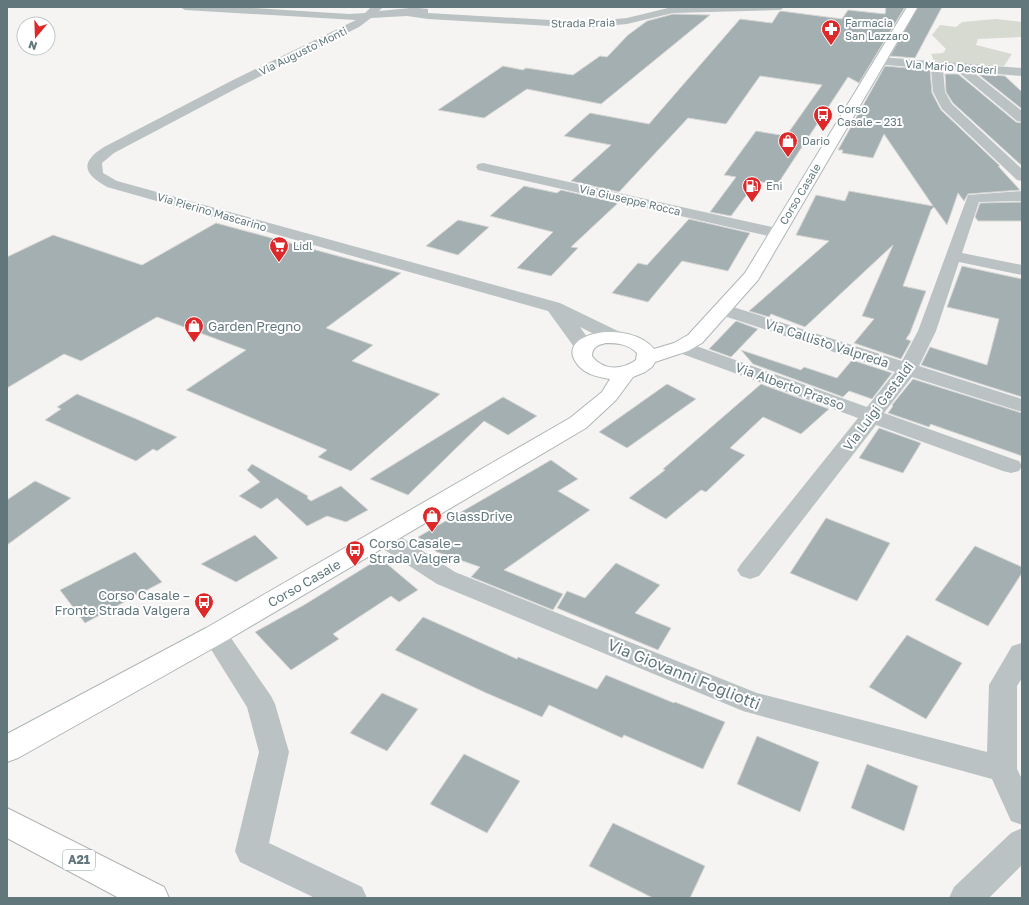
<svg xmlns="http://www.w3.org/2000/svg" width="1029" height="905" font-family="'Golos Text',sans-serif">
	<style>
		.green { fill: #d6dad1 }
		.building { fill: #a3afb1; stroke: #d6d6d4 }
		.lines { fill: none; stroke-linecap: round; stroke-linejoin: round }
		.secondary-casing { stroke: #aeb6b8; stroke-width: 2 }
		.highway-casing { stroke: #afb5b7; stroke-width: 2 }
		.street { fill: #bbc2c4; fill-rule: evenodd }
		.secondary { fill: #fff; fill-rule: evenodd }
		.highway { fill: #fff; fill-rule: evenodd }
		.labels { text-anchor: middle; stroke-width: 4; stroke-linejoin: round; paint-order: stroke }
		.far-street-label { font-size: 11px; fill: #61777c; stroke: #fff }
		.far-poi-label { font-size: 11px; fill: #61777c; stroke: #fff; text-anchor: start }
		.shield { fill: #fff; stroke: #90a0a3; stroke-width: 1 }
		.shield-label { font-size: 12px; font-weight: bold; fill: #61777c }
		.poi-label { font-size: 13px; fill: #61777c; stroke: #fff; text-anchor: start }
		.street-label { font-size: 13px; fill: #61777c; stroke: #fff }
		.near-street-label { font-size: 16px; fill: #61777c; stroke: #fff }
	</style>
	<rect width="100%" height="100%" fill="#f5f4f2"/>
	<polygon class="green" points="996,19 1022,22 1022,37 978,39 976,45 1012,54 1004,66 952,64 934,60 931,54 943,53 946,49 932,35 940,25 956,27 962,22"/>
	<g class="building">
		<polygon points="886,7 905,7 859,83 848,77 777,185 757,181 731,216 710,212 736,177 724,175 756,131 786,136 822,85 760,76 726,124 688,118 619,192 571,181 611,145 564,136 590,113 649,124 740,19 772,23 779,12 781,11 842,19 848,10 885,14"/>
		<polygon points="918,7 942,7 915,58 890,56"/>
		<polygon points="673,14 710,15 601,104 527,89 484,118 438,110 503,66 523,70 526,68 573,75 600,56 607,57 628,35 647,21"/>
		<polygon points="885,66 930,70 932,93 941,110 1000,166 998,166 1020,190 968,194 964,201 958,193 947,225 934,207 931,210 903,286 926,291 910,333 906,339 911,341 901,359 854,343 874,319 862,316 893,245 805,327 771,314 769,317 749,311 829,241 796,235 816,195 845,201 849,191 933,206 884,134 873,158 842,153 843,150 838,150"/>
		<polygon points="945,74 958,74 1016,122 1022,123 1022,166 953,103 946,92"/>
		<polygon points="978,74 1005,76 1022,92 1022,109"/>
		<polygon points="524,186 557,193 561,190 618,203 571,247 578,248 551,276 517,268 553,232 490,216"/>
		<polygon points="1022,202 1022,221 978,221 975,217 980,203"/>
		<polygon points="689,219 750,233 728,271 682,261 648,302 612,293 638,263 647,265"/>
		<polygon points="458,220 489,227 458,255 426,246"/>
		<polygon points="216,223 401,273 326,328 373,345 352,361 440,394 351,471 318,457 327,450 186,390 246,350 157,317 81,361 64,354 7,388 7,257 53,235 142,265"/>
		<polygon points="962,266 1022,279 1022,397 921,365 930,347 987,365 999,319 947,307"/>
		<polygon points="736,321 758,329 731,357 709,349"/>
		<polygon points="741,350 801,370 804,367 837,378 852,360 892,373 872,399 849,391 843,397 753,364"/>
		<polygon points="913,379 1022,413 1022,456 933,425 931,424 929,427 888,413 893,406 892,405"/>
		<polygon points="667,384 696,399 627,448 599,432"/>
		<polygon points="761,384 829,409 801,434 763,417 730,448 745,455 706,492 701,490 666,519 629,498 665,470 663,469"/>
		<polygon points="77,394 134,418 177,437 157,451 153,449 136,461 45,420 61,409 57,407"/>
		<polygon points="503,397 537,416 508,435 484,421 408,495 370,479"/>
		<polygon points="879,428 921,443 903,473 859,458"/>
		<polygon points="551,460 578,479 558,491 590,510 504,570 563,594 553,610 471,577 480,567 437,552 418,537"/>
		<polygon points="252,464 308,496 307,498 311,501 341,486 368,510 346,522 327,516 307,526 277,498 261,509 239,496 260,482 247,470"/>
		<polygon points="35,481 71,498 7,545 7,500"/>
		<polygon points="826,518 890,543 857,601 790,573"/>
		<polygon points="255,535 278,558 236,582 201,564"/>
		<polygon points="975,546 1022,567 1022,573 988,626 935,600"/>
		<polygon points="135,552 162,582 85,623 60,590"/>
		<polygon points="380,558 418,590 399,602 391,596 333,634 339,639 291,670 255,632 304,605"/>
		<polygon points="616,563 660,585 635,613 671,628 658,650 557,608 567,591 585,598"/>
		<polygon points="423,617 517,659 518,657 597,689 606,675 674,703 675,702 725,722 703,769 624,735 622,738 549,705 542,717 484,692 395,650"/>
		<polygon points="907,635 962,663 926,719 869,687"/>
		<polygon points="382,693 418,709 387,751 350,733"/>
		<polygon points="757,736 819,762 800,812 737,784"/>
		<polygon points="464,754 520,781 487,833 430,804"/>
		<polygon points="867,764 918,786 904,831 851,808"/>
		<polygon points="613,823 705,866 690,898 653,898 589,866"/>
	</g>
	<g class="lines">
		<g class="secondary-casing">
			<path id="secondary" d="M907 7 917 8 758 280 702 343 688 351 655 362 652 367 645 372 633 377 616 400 586 428 224 642 18 758 7 762V734L206 628 570 418 602 392 610 379C598 377 586 375 577 364 553 332 630 319 654 349L674 343 688 335 745 273ZM606 343C618 343 628 344 637 353L636 360C622 370 603 371 592 356 592 347 598 345 606 343Z"/>
		</g>
		<g class="highway-casing">
			<polygon id="highway" points="7,808 164,887 169,898 119,898 7,838"/>
		</g>
		<g class="street">
			<path d="M180 7H237L349 14 365 13 371 7H383L379 11 420 7 419 8 428 9V13L584 22 627 18 672 7H785L780 10 673 13 627 24 584 28 428 19 407 16 371 18 359 27 241 86 114 153 102 163 103 173 117 181 560 303 622 333 624 337 622 341 615 343 608 341 580 327 594 347 591 351 584 353 577 351 548 311 107 187C84 174 79 163 104 147L233 80 356 20 185 10Z"/>
			<polygon points="880,57 1022,68 1022,76 973,72 1022,111 1022,122 1017,121 957,71 943,69 945,92 952,104 1022,169 1022,181 1017,180 942,109 933,92 931,69 876,64 874,61 876,58"/>
			<polygon points="483,163 777,228 783,230 785,233 783,236 777,238 478,170 476,167 478,164"/>
			<polygon points="1022,191 1022,201 979,202 962,253 1022,265 1022,275 959,262 936,331 919,366 1022,399 1022,412 912,377 884,413 1019,461 1022,466 1019,471 1011,473 1003,471 876,425 759,576 750,579 741,576 737,570 741,564 858,418 674,351 671,347 674,343 681,341 688,343 867,407 895,372 718,314 715,310 718,306 724,305 730,306 902,361 918,331 968,195"/>
			<polygon points="383,529 392,531 455,572 757,693 987,752 989,685 1012,646 1022,643 1022,678 1017,686 1017,769 1022,779 1022,825 1011,821 992,779 743,711 437,584 374,543 371,537 374,531"/>
			<polygon points="215,625 224,628 271,696 275,704 289,752 269,843 362,887 367,898 315,898 240,862 235,851 259,752 247,707 202,635 206,628"/>
			<polygon points="1022,828 1022,865 989,898 949,898 954,887 1011,833"/>
		</g>
		<use href="#secondary" class="secondary"/>
		<use href="#highway" class="highway"/>
	</g>
	<defs>
		<g id="pharmacy-pin" transform="scale(1)"><path d="M0 17L-7.5 6A9.5 9.5 0 1 1 7.5 6Z" fill="#de292b" stroke="#fff"/><path d="M-2-6h4v4h4v4h-4v4h-4v-4h-4v-4h4Z" fill="#fff"/></g>
		<g id="bus-pin" transform="scale(1)"><path d="M0 17L-7.5 6A9.5 9.5 0 1 1 7.5 6Z" fill="#de292b" stroke="#fff"/><path d="M-5-6H5V4H4V6H2V4H-2V6H-4V4H-5ZM-3.5-4V0h7V-4ZM-3.5 1.2v1.5H-2V1.2ZM2 1.2v1.5H3.5V1.2Z" fill="#fff"/></g>
		<g id="shop-pin" transform="scale(1)"><path d="M0 17L-7.5 6A9.5 9.5 0 1 1 7.5 6Z" fill="#de292b" stroke="#fff"/><path d="M-5-2.5h2.3a2.7 3.5 0 0 1 5.4 0H5L5.5 6h-11ZM-1.5-2.5h3a1.5 2.3 0 0 0-3 0Z" fill="#fff"/></g>
		<g id="fuel-pin" transform="scale(1)"><path d="M0 17L-7.5 6A9.5 9.5 0 1 1 7.5 6Z" fill="#de292b" stroke="#fff"/><path d="M-5.5-6h7V0h2V4h1.3V-2.5L3-4.5l.8-.8L6-3V5H2.5V1h-1V6h-7ZM-4.2-4.7v3.2H.2V-4.7Z" fill="#fff"/></g>
		<g id="supermarket-pin" transform="scale(1)"><path d="M0 17L-7.5 6A9.5 9.5 0 1 1 7.5 6Z" fill="#de292b" stroke="#fff"/><path d="M-6-5.5h2.5l.6 2H6L4.5 2H-2.5L-4.4-4H-6ZM-1.5 3.2a1.3 1.3 0 1 0 .1 0ZM3 3.2a1.3 1.3 0 1 0 .1 0Z" fill="#fff"/></g>
	</defs>
	<g fill-rule="evenodd">
		<use href="#pharmacy-pin" x="831" y="29"/>
		<use href="#bus-pin" x="823" y="115"/>
		<use href="#shop-pin" x="788" y="141"/>
		<use href="#fuel-pin" x="752" y="186"/>
		<use href="#supermarket-pin" x="279" y="246"/>
		<use href="#shop-pin" x="194" y="326"/>
		<use href="#shop-pin" x="432" y="516"/>
		<use href="#bus-pin" x="355" y="550"/>
		<use href="#bus-pin" x="204" y="602"/>
	</g>
	<g class="labels">
		<g class="far-street-label">
			<text transform="translate(583 23) rotate(-1)" y="4">Strada Praia</text>
			<text transform="translate(303 51) rotate(-26)" y="4">Via Augusto Monti</text>
			<text transform="translate(951 67) rotate(4)" y="4">Via Mario Desderi</text>
			<text transform="translate(800 194) rotate(-59)" y="4">Corso Casale</text>
			<text transform="translate(630 200) rotate(13)" y="4">Via Giuseppe Rocca</text>
			<text transform="translate(212 212) rotate(16)" y="4">Via Pierino Mascarino</text>
		</g>
		<g class="far-poi-label">
			<text x="845" y="27">Farmacia<tspan x="845" dy="13">San Lazzaro</tspan></text>
			<text x="837" y="113">Corso<tspan x="837" dy="13">Casale – 231</tspan></text>
			<text x="802" y="145">Dario</text>
			<text x="766" y="190">Eni</text>
			<text x="293" y="250">Lidl</text>
		</g>
		<rect class="shield" x="63" y="850" width="32" height="20" rx="3"/>
		<g class="shield-label">
			<text x="79" y="864">A21</text>
		</g>
		<g class="poi-label">
			<text x="208" y="331">Garden Pregno</text>
			<text x="446" y="521">GlassDrive</text>
			<text x="369" y="548">Corso Casale –<tspan x="369" dy="15">Strada Valgera</tspan></text>
			<text x="190" y="600" text-anchor="end">Corso Casale –<tspan x="190" dy="15">Fronte Strada Valgera</tspan></text>
		</g>
		<g class="street-label">
			<text transform="translate(827 343) rotate(18)" y="5">Via Callisto Valpreda</text>
			<text transform="translate(790 386) rotate(20)" y="5">Via Alberto Prasso</text>
			<text transform="translate(878 406) rotate(-53)" y="5">Via Luigi Gastaldi</text>
			<text transform="translate(304 583) rotate(-30)" y="5">Corso Casale</text>
		</g>
		<g class="near-street-label">
			<text transform="translate(684 674) rotate(22)" y="6">Via Giovanni Fogliotti</text>
		</g>
	</g>
	<rect width="1029" height="905" fill="none" stroke="#61777c" stroke-width="16"/>
	<g transform="translate(36 36) rotate(199)"><circle r="19" fill="#ffffff" stroke="#c0c9cb"/>
	<path d="M0-3L7 15L0 10L-7 15Z" fill="#de292b"/>
	<text y="-6" font-size="11" font-weight="bold" text-anchor="middle" fill="#61777c">N</text>
	</g>
</svg>
